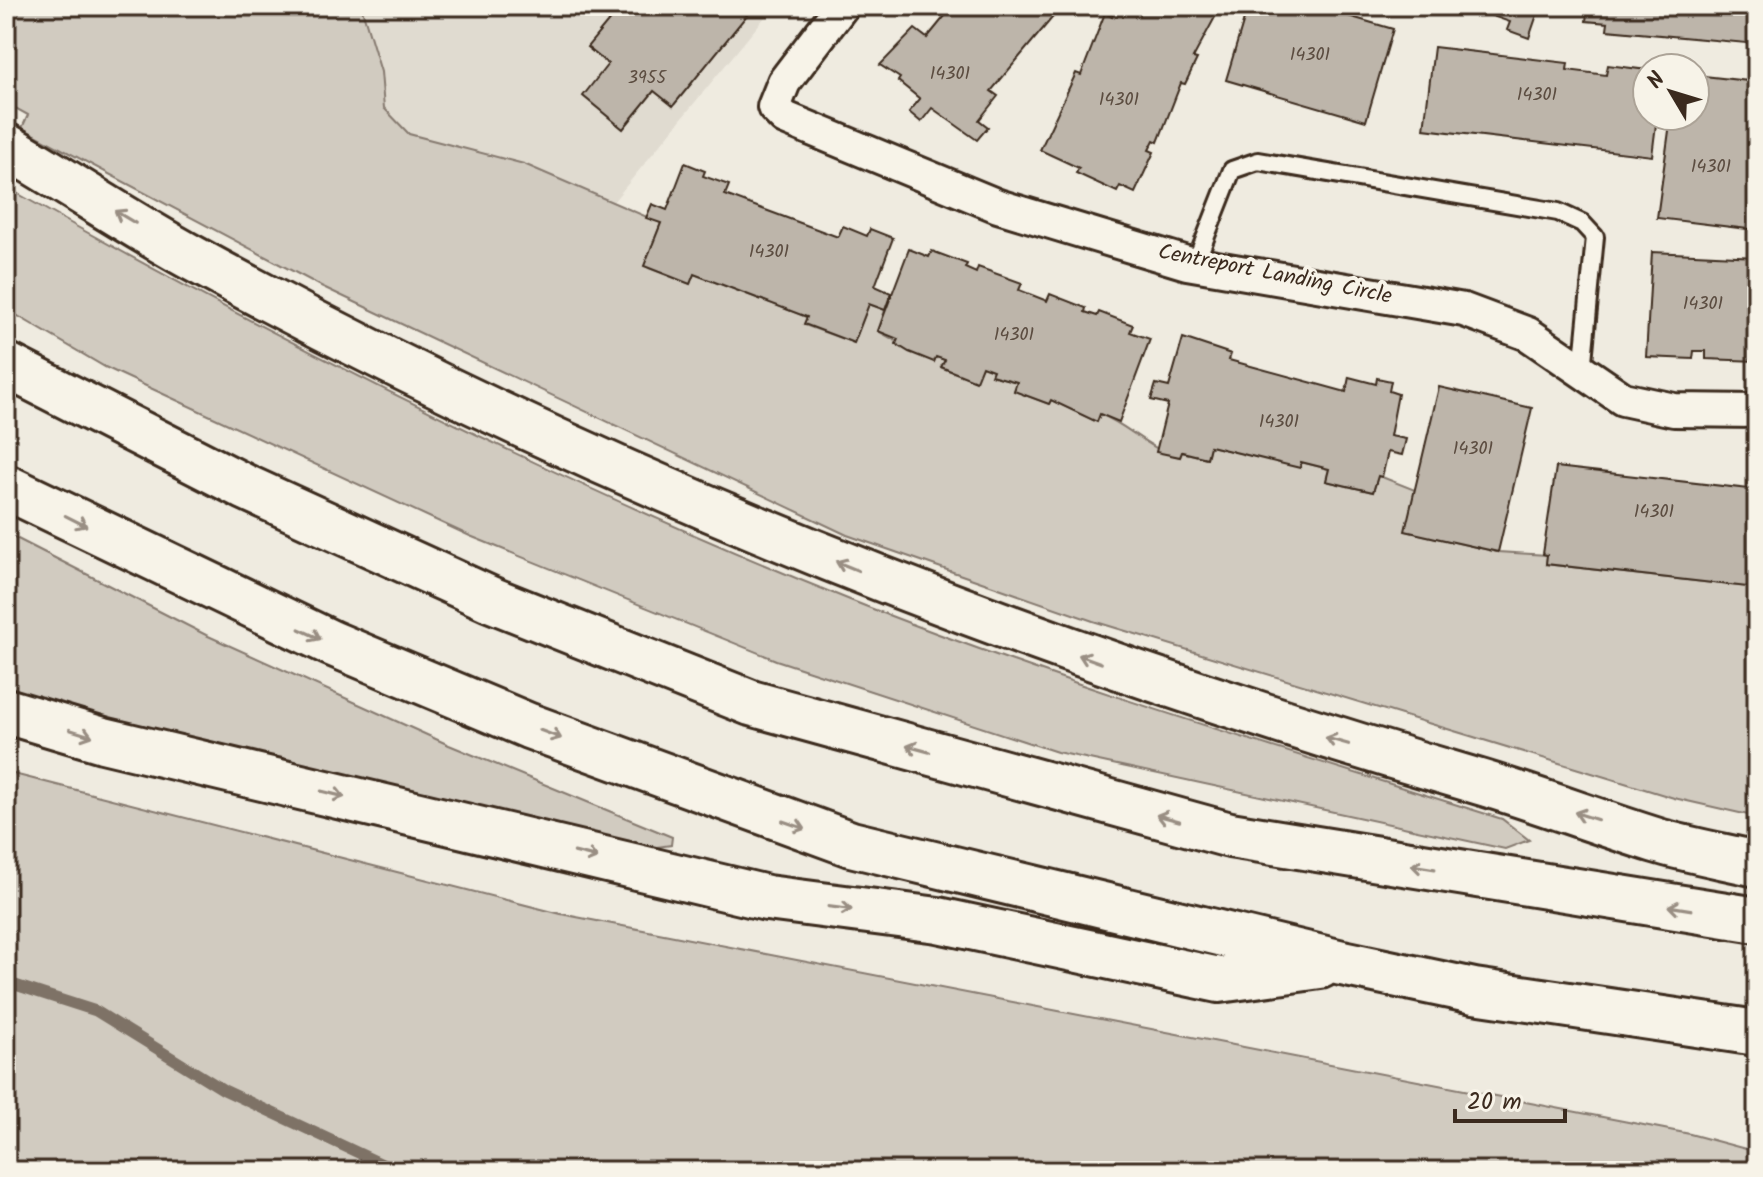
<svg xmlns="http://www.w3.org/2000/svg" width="1763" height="1177" font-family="Kalam,sans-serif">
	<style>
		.built { fill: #e0dbd0 }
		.green { fill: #d1cbc0; stroke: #867a6f; stroke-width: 2 }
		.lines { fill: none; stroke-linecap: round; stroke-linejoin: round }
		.stream { stroke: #7e7266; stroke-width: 11 }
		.building { fill: #bdb5aa; stroke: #3b2a1e; stroke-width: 2 }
		.lane-casing { stroke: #3b2a1e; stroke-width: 22 }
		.street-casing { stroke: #3b2a1e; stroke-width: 38 }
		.highway-casing { stroke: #3b2a1e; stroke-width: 50 }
		.lane { stroke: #f7f3e8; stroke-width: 16 }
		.street { stroke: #f7f3e8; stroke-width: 32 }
		.highway { stroke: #f7f3e8; stroke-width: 44 }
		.oneway { stroke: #998e83 }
		.labels { text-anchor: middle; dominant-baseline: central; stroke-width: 8; stroke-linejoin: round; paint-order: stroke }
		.number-label { font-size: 18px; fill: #5c4d41 }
		.street-label { font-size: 22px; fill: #3b2a1e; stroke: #f7f3e8 }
	</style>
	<rect width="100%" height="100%" fill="#efebe0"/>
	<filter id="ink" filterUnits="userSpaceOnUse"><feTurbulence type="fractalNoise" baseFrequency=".0125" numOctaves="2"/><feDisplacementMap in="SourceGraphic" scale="16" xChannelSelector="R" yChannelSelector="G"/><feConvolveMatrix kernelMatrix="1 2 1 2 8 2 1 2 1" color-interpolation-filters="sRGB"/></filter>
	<g filter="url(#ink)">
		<path class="built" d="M 310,6 L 774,6 L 558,269 L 400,215 Z"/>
		<g class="green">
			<path d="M 6,6 L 361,6 L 381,72 L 384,108 L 409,134 L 524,164 L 661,223 L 645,265 L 649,268 L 690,284 L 694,274 L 807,317 L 805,325 L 854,343 L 869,304 L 885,310 L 878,331 L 934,362 L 936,357 L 945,360 L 942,368 L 975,380 L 982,366 L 993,370 L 992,375 L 1017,382 L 1014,391 L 1049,404 L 1051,400 L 1097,422 L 1100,414 C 1131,427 1147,449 1180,457 L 1182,452 L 1207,458 L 1210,446 L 1300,467 L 1301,462 L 1329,469 L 1326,481 L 1373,492 L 1378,476 L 1382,477 L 1415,490 L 1406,531 L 1498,552 L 1547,555 L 1546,564 L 1756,588 L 1757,817 L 1674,798 L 1093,621 L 847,535 L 321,286 L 22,128 L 28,115 L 6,103 Z"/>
			<path d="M 6,187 C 276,340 562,485 850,600 C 1063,685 1284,750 1502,819 L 1529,840 L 1505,849 L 1057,752 L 776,660 L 470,536 L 105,367 L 6,309 Z"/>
			<path d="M 6,533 L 206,635 L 449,745 L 672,837 L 671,845 L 650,848 L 6,701 Z"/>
			<path d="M 6,772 L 561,914 L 1690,1134 L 1757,1152 L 1757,1171 L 6,1171 Z"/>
		</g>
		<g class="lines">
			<path class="stream" d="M 6,982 L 96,1011 L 224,1090 L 397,1171"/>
		</g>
		<g class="building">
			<path d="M 621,6 L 748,6 L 752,9 L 673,106 L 654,91 L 623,129 L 583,96 L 608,64 L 587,47 Z"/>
			<path d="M 953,6 L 1062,6 L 991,91 L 998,96 L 979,120 L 988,127 L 977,140 L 932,108 L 921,122 L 909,112 L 920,99 L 898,81 L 900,78 L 880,65 L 915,29 L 927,38 Z"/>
			<path d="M 1116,6 L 1221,6 L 1193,58 L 1197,59 L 1185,84 L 1181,83 L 1158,142 L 1154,140 L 1149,150 L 1154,152 L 1135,193 L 1120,186 L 1117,192 L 1076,173 L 1079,168 L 1040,150 L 1076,73 L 1081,75 L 1105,13 L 1112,17 Z"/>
			<path d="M 1248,6 L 1314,6 L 1393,29 L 1366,121 L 1226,80 Z"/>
			<path d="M 1484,6 L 1540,6 L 1529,38 L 1507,30 L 1510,22 L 1481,12 Z"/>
			<path d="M 1588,6 L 1757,6 L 1757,44 L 1607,30 L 1608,23 L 1586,21 Z"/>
			<path d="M 1434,47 L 1568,63 L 1567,70 L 1606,75 L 1608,65 L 1647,70 L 1647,116 L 1657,116 L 1652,156 L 1424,129 Z"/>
			<path d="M 1695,75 L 1757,82 L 1756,230 L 1657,218 L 1671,116 L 1695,116 Z"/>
			<path d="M 685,163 L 705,171 L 703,176 L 729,185 L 725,195 L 838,237 L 843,226 L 867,236 L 870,229 L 893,238 L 875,286 L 891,293 L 885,310 L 869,304 L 854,343 L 804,324 L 807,317 L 694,274 L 690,284 L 644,266 L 661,223 L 646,218 L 652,204 L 667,210 Z"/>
			<path d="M 909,249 L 929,257 L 932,251 L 967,264 L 965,268 L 976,273 L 978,267 L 1022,283 L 1019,290 L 1047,301 L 1050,294 L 1086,308 L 1085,312 L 1097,316 L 1099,312 L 1133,325 L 1130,332 L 1150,339 L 1119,422 L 1100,414 L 1097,422 L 1051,400 L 1049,404 L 1014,391 L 1017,382 L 991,375 L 993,370 L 982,366 L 976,381 L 941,367 L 945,360 L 936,357 L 934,362 L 909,352 L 896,344 L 898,339 L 878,331 Z"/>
			<path d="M 1652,252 L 1757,257 L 1757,361 L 1706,359 L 1706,351 L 1694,351 L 1693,359 L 1646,357 Z"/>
			<path d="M 1183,338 L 1231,354 L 1229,360 L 1346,392 L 1349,377 L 1376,384 L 1377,378 L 1391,381 L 1389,391 L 1398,394 L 1390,436 L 1406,439 L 1402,455 L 1388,452 L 1382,477 L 1378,476 L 1373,492 L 1326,481 L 1329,469 L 1301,462 L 1300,468 L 1210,446 L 1207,458 L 1182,452 L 1180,457 L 1156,452 L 1168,404 L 1151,400 L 1156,384 L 1169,387 Z"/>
			<path d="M 1439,387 L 1532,408 L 1498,552 L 1405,531 Z"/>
			<path d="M 1556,467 L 1757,490 L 1756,588 L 1546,564 L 1547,555 L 1543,554 Z"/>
		</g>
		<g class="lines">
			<defs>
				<path id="lane" d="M 1195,264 L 1232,170 L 1258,161 L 1558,212 L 1582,223 L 1595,237 L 1582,371"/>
				<path id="street" d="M 842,6 L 784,82 L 774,107 L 785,118 L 998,206 L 1187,263 L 1464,310 L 1528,334 L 1623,399 L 1674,410 L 1757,411"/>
				<g id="highway">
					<path d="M 6,146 C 69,183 130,224 194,259 C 600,481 1030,651 1473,780 C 1535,798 1594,821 1655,840 C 1688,850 1723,856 1757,864"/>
					<path d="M 6,365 L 245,487 L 490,599 L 751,703 L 1230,835 L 1757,920"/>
					<path d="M 6,487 L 331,643 L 529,726 L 851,844 L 1342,963 L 1474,991 L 1757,1033"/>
					<path d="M 6,711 L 103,740 L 767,898 L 938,920 L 1219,980 L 1320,966"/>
				</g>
			</defs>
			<use href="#lane" class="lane-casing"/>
			<use href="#street" class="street-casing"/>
			<use href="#highway" class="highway-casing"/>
			<use href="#lane" class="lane"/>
			<use href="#street" class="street"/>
			<use href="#highway" class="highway"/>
		</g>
		<defs><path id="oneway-shaft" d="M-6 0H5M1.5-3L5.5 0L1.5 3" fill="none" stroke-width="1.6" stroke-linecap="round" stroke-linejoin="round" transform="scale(2)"/></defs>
		<g class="oneway">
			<use href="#oneway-shaft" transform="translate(125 217) rotate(-149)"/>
			<use href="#oneway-shaft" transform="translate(76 521) rotate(27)"/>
			<use href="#oneway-shaft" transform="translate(847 566) rotate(-158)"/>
			<use href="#oneway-shaft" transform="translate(310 634) rotate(25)"/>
			<use href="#oneway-shaft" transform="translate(1090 659) rotate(-160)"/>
			<use href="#oneway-shaft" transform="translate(81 733) rotate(17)"/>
			<use href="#oneway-shaft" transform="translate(550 734) rotate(21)"/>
			<use href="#oneway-shaft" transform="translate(1337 741) rotate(-164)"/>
			<use href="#oneway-shaft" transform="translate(918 749) rotate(-165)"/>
			<use href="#oneway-shaft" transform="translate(333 794) rotate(14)"/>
			<use href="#oneway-shaft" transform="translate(1586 816) rotate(-162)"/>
			<use href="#oneway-shaft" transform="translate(1168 818) rotate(-165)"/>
			<use href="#oneway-shaft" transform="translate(794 825) rotate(19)"/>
			<use href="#oneway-shaft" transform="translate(586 855) rotate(14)"/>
			<use href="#oneway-shaft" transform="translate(1423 867) rotate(-171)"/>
			<use href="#oneway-shaft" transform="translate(840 908) rotate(7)"/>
			<use href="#oneway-shaft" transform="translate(1680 908) rotate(-171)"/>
		</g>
	</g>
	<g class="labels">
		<g class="number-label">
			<text x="1310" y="55">14301</text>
			<text x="950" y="74">14301</text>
			<text x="647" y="78">3955</text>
			<text x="1537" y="95">14301</text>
			<text x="1119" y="100">14301</text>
			<text x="1711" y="167">14301</text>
			<text x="769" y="252">14301</text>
			<text x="1703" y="304">14301</text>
			<text x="1014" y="335">14301</text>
			<text x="1279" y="422">14301</text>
			<text x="1473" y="449">14301</text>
			<text x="1654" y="512">14301</text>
		</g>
		<g class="street-label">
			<text transform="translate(1275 275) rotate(11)">Centreport Landing Circle</text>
		</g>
	</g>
	<rect width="1763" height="1177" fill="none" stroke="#f7f3e8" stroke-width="32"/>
	<rect x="16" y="16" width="1731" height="1145" fill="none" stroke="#3b2a1e" stroke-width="3" filter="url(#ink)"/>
	<g transform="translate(1671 92) rotate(308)"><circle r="38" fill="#f7f3e8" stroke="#aca397" stroke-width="2"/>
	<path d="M0-6L14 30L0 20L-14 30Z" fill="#3b2a1e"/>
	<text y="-12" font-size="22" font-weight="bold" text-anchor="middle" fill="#3b2a1e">N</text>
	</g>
	<path d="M1455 1109v12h110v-12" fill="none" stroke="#3b2a1e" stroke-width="4"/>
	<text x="1467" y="1109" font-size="24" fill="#3b2a1e" stroke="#f7f3e8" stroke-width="6" paint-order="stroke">20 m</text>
</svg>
